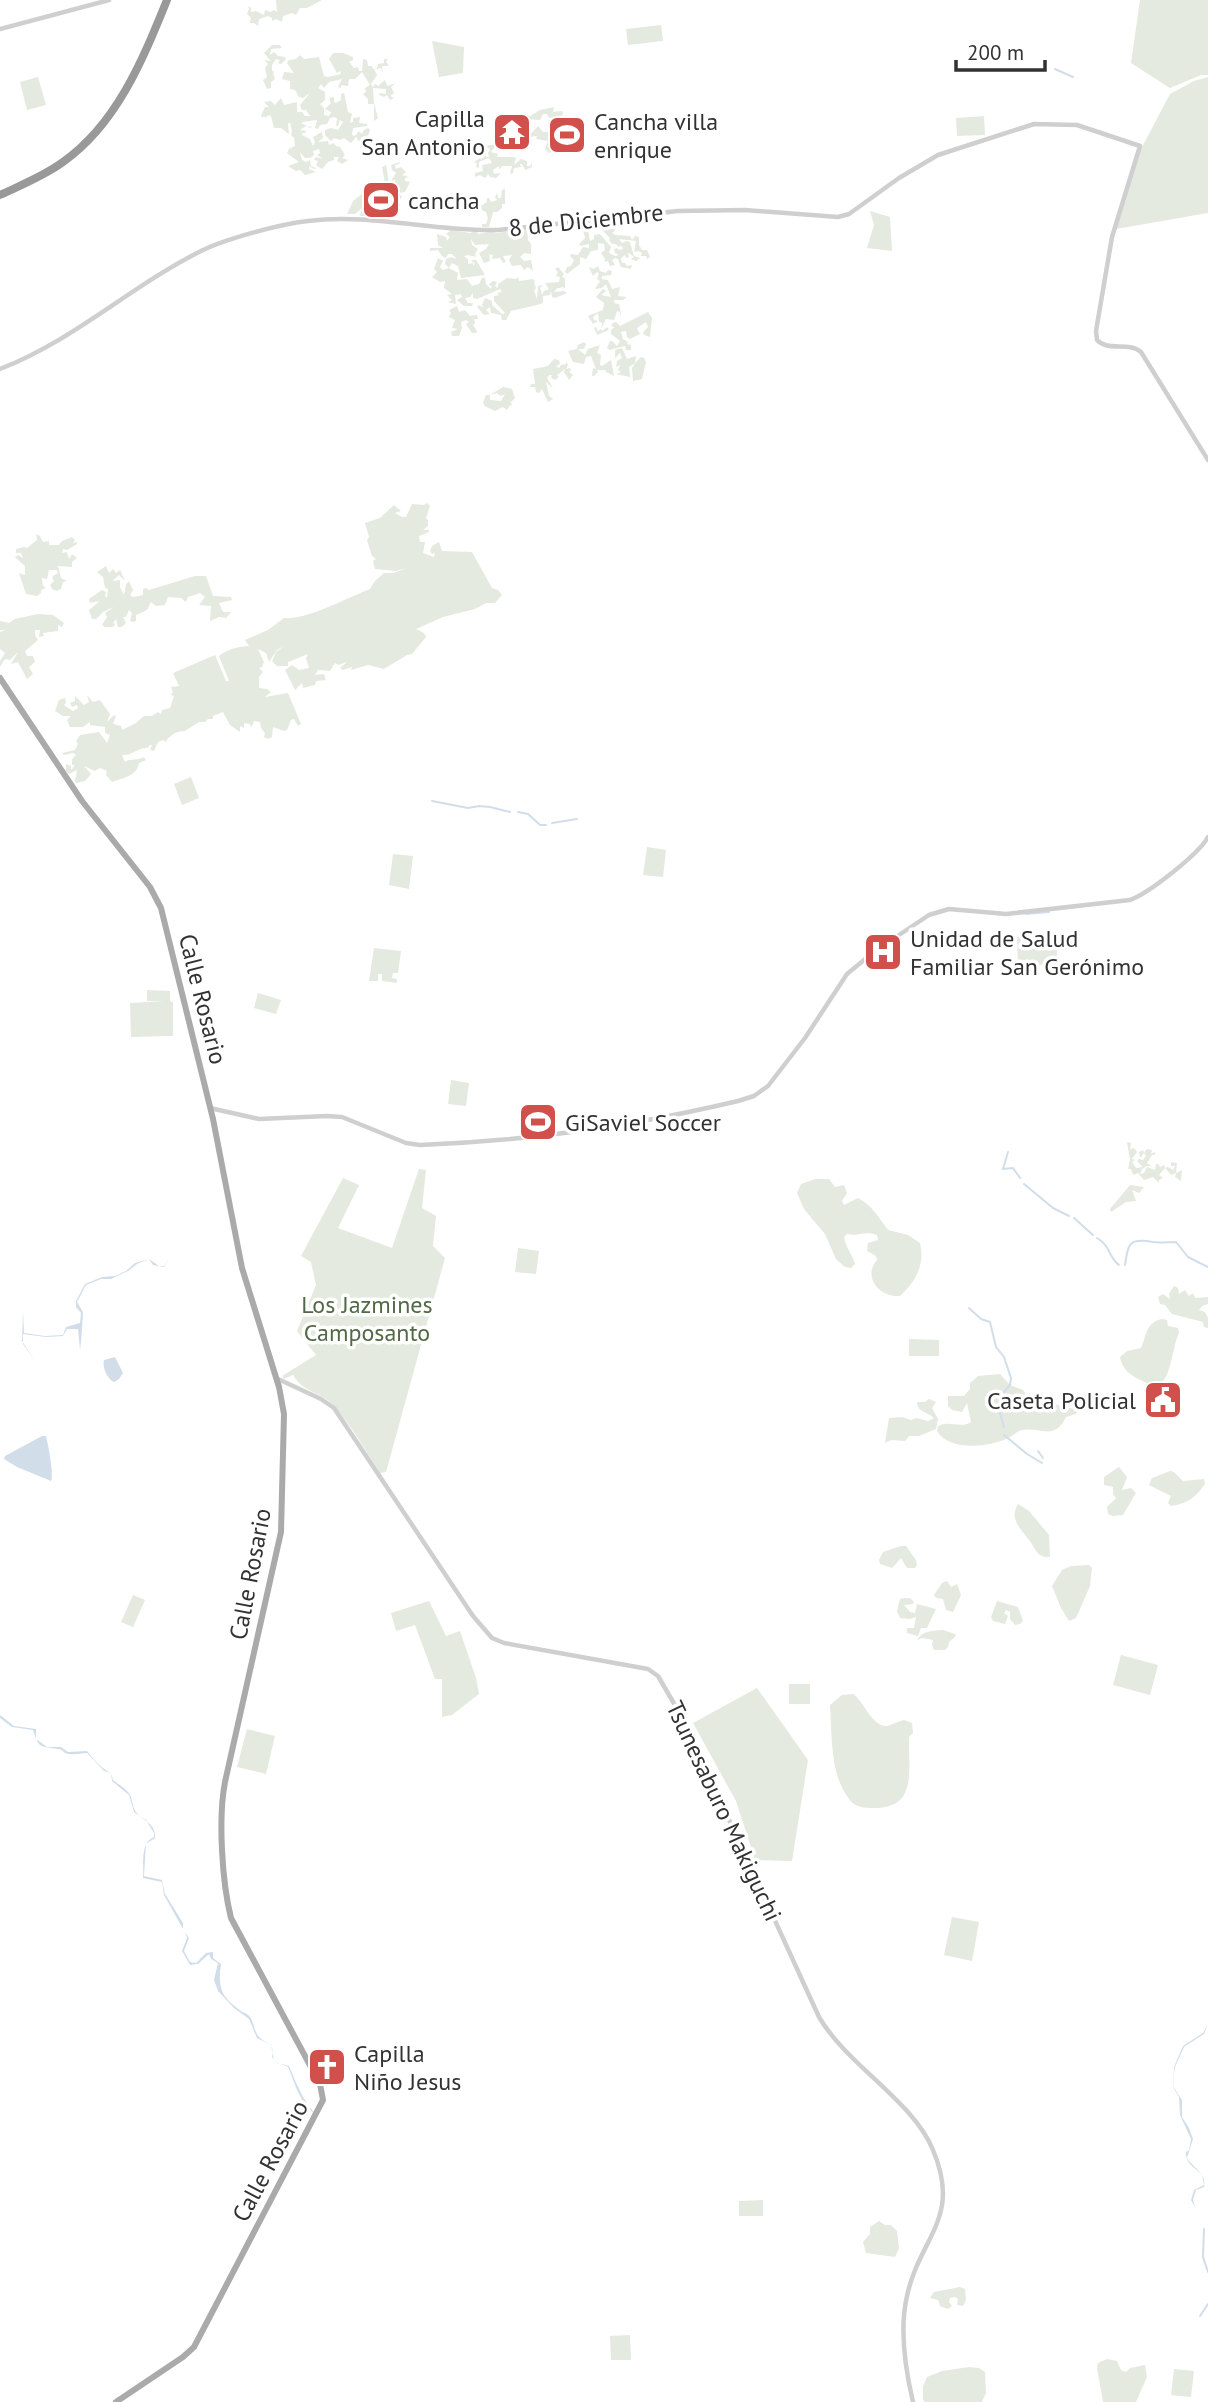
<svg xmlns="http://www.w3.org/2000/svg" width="1208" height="2402" font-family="'PT Sans',sans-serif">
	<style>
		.green { fill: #e4eadf }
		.water { fill: #d1deea }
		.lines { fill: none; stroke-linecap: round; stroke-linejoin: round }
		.stream { stroke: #d1deea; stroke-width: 2 }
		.minor { stroke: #cfcfcf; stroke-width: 4.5 }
		.major { stroke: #aaa; stroke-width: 6 }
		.highway { stroke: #999; stroke-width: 8 }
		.labels { text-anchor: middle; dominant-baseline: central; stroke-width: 7; stroke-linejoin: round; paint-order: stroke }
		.poi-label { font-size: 24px; fill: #323232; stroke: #fff; text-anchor: start }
		.street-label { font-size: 24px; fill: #323232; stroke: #fff }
		.park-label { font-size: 24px; fill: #516944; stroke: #fff }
	</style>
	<rect width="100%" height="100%" fill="#fff"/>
	<g class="green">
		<path d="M 276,0 L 322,0 L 307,8 L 300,8 L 296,15 L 292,13 L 283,16 L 282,22 L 276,19 L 272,21 L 272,18 L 268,16 L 259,19 L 258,26 L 254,23 L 250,23 L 251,18 L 247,14 L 249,9 L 248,6 L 251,8 L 251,12 L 256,11 L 264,15 L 265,10 L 270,12 L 274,10 L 277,12 Z"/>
		<path d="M 1140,0 L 1208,0 L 1208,75 L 1201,75 L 1170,88 L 1131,63 Z"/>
		<path d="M 661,25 L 663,41 L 628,45 L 626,29 Z"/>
		<path d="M 432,41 L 464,47 L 463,73 L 439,77 Z"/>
		<path d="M 272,45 L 280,45 L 282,48 L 271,49 L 270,55 L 274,52 L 278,56 L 285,57 L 286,59 L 281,64 L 278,63 L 280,60 L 276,59 L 272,65 L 272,71 L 275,72 L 273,73 L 275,79 L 271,82 L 271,88 L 267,89 L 263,80 L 267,77 L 265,68 L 268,64 L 264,60 L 271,61 L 264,53 Z"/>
		<path d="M 333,53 L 343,53 L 353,57 L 353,60 L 349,62 L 354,68 L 358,67 L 359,71 L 362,71 L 363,59 L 367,60 L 368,66 L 372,66 L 373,69 L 377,68 L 378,64 L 384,63 L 384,59 L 388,59 L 386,62 L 389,66 L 382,66 L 383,74 L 381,68 L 374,69 L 377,75 L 371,84 L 373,87 L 375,84 L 378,86 L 385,80 L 387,86 L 396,83 L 391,87 L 394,93 L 390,96 L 394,98 L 390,100 L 387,95 L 384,97 L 379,95 L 380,93 L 386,94 L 386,89 L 373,88 L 374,103 L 378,118 L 374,121 L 374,104 L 368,104 L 368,99 L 363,94 L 366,92 L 365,88 L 370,85 L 362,72 L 355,79 L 349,79 L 348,86 L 341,85 L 341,88 L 338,87 L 342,79 L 329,82 L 324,88 L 321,84 L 318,88 L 325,92 L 325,100 L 320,104 L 324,108 L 324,115 L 329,116 L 331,112 L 325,109 L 331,103 L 329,98 L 334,97 L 334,102 L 336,103 L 341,100 L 341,94 L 344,93 L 348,112 L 352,114 L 350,123 L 353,122 L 353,118 L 360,117 L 359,123 L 367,124 L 367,126 L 353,128 L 352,135 L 355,136 L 359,131 L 362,134 L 364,130 L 368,128 L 370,130 L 368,136 L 378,140 L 372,141 L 367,138 L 360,143 L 356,137 L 351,143 L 344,138 L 340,140 L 334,138 L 331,141 L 325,135 L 325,130 L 331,128 L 338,130 L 343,122 L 340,120 L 338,126 L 336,126 L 337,119 L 335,117 L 330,118 L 327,124 L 320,125 L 318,129 L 315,128 L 317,120 L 302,122 L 302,124 L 312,127 L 310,128 L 307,125 L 300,130 L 306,131 L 305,133 L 302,133 L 302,135 L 310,139 L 313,146 L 315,142 L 313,137 L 322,132 L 323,138 L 318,142 L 328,141 L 329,145 L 334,143 L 336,146 L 340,147 L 345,155 L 342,158 L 348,160 L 342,164 L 337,161 L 339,157 L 334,157 L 334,160 L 328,162 L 322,169 L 316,165 L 318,161 L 314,160 L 316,157 L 323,159 L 317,155 L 320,153 L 319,149 L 313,151 L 314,155 L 310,158 L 305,158 L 300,152 L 302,160 L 306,162 L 310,160 L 311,166 L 316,168 L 314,169 L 309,166 L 309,169 L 316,172 L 305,175 L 300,170 L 296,171 L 288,166 L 299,162 L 287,153 L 289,149 L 295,146 L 294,138 L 291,135 L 292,131 L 290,122 L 288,124 L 289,134 L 281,128 L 274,128 L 271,116 L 268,115 L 266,118 L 264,116 L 263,118 L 261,116 L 265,107 L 269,107 L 264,102 L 271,101 L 275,105 L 281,98 L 284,105 L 297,102 L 297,112 L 302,112 L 305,116 L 310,116 L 306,110 L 302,110 L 300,105 L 310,93 L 303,98 L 299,97 L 295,90 L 290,89 L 290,81 L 282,79 L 284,72 L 294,73 L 287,63 L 289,60 L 296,59 L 300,55 L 304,59 L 319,57 L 324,76 L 328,77 L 341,74 L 340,71 L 337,73 L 329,59 Z"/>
		<path d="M 38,77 L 46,105 L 27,110 L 20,82 Z"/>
		<path d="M 1208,77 L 1208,213 L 1116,229 L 1141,149 L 1170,94 L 1194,81 Z"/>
		<path d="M 554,107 L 553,112 L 562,111 L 563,114 L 559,119 L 555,120 L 554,117 L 549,118 L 547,114 L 543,114 L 540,120 L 525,119 L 531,125 L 523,129 L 521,136 L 514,138 L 517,141 L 516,145 L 507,142 L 516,129 L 522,127 L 523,122 L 516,121 L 519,113 L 530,116 L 540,110 Z"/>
		<path d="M 566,115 L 584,126 L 568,154 L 556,147 L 554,151 L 549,153 L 545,149 L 548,141 L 536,139 L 537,136 L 528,137 L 538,126 L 543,132 L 547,132 L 554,124 L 550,136 L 547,138 L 552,140 Z"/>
		<path d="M 984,116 L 985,135 L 957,136 L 956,118 Z"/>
		<path d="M 490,145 L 496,145 L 491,152 L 498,154 L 497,157 L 514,157 L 516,158 L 514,165 L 521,159 L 527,161 L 527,166 L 530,166 L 532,163 L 532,167 L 525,170 L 522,164 L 520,164 L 521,167 L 514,168 L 513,173 L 510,174 L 512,166 L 502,166 L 499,170 L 499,166 L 493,170 L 494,174 L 501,173 L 496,178 L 490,177 L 488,174 L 485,178 L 480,175 L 475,177 L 475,173 L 483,171 L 482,165 L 492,163 L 489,158 L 479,162 L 479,168 L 476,167 L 477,163 L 474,163 L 479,158 L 479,150 L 481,151 L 481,160 L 484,156 L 483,153 L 486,154 L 486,157 L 489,157 L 488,153 L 490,149 L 486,147 L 486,152 L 484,151 L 486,146 Z"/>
		<path d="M 400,162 L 399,164 L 395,165 L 396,169 L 401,167 L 406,172 L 402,175 L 409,177 L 405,178 L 405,181 L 410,182 L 405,192 L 398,193 L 402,197 L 397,203 L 392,189 L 395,187 L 395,180 L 391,181 L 396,173 L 392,170 L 391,165 Z"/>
		<path d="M 386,165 C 389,181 390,196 393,214 L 375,217 L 372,204 L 365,216 L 360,216 L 362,208 L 355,214 L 347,214 L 353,201 L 362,194 L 371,198 L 369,186 L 385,183 L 382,167 Z"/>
		<path d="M 505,189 L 505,204 L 502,204 L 502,208 L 497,212 L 493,212 L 489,227 L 482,227 L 482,224 L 486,224 L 488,218 L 486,212 L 478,208 L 487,202 L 487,198 L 489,198 L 491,202 L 497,200 L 495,197 L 497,193 L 498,198 L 501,198 L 502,190 Z"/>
		<path d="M 870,211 L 890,217 L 892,251 L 867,248 L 874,225 Z"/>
		<path d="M 603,219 L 604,221 L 617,219 L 609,222 L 609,224 L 615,228 L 614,232 L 612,232 L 615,235 L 630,236 L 632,240 L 635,236 L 639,237 L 639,245 L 642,250 L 647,250 L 650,257 L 647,259 L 646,256 L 641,256 L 642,253 L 639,251 L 634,252 L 636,241 L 619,239 L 622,243 L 626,241 L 630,242 L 634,256 L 640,258 L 636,261 L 631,259 L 634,257 L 629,253 L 628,254 L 629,257 L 626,258 L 625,255 L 621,258 L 622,263 L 625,263 L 627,266 L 632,265 L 631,269 L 621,267 L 618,259 L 615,258 L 612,260 L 615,265 L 610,266 L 608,261 L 604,262 L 605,259 L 601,253 L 605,250 L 604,244 L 598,243 L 598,250 L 591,251 L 586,259 L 580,257 L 580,264 L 567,274 L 565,272 L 567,267 L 571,266 L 574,260 L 570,256 L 571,254 L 578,255 L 583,247 L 589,248 L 589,244 L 581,246 L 579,244 L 585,238 L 582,225 L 587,225 L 590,241 L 594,239 L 594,235 L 600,234 L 611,247 L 609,253 L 615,256 L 619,255 L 615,253 L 614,249 L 617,248 L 619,250 L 623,249 L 621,245 L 619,247 L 616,244 L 612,244 L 609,240 L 610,238 L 603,231 L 604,227 L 601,226 L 599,221 Z"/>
		<path d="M 527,229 L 528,240 L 531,244 L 531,254 L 524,253 L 520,257 L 524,261 L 531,260 L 533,271 L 528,267 L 524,270 L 521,265 L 512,266 L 509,260 L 512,255 L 503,256 L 506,262 L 503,263 L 500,258 L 492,259 L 493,255 L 489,254 L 490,261 L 484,263 L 479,253 L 486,249 L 489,244 L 475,245 L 471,239 L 472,245 L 478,249 L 475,254 L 476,257 L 468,255 L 464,256 L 468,259 L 468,264 L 473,263 L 473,266 L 475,264 L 471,260 L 476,260 L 485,275 L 461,278 L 458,266 L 452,263 L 449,268 L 458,273 L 457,280 L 467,279 L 472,286 L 479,284 L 482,278 L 485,278 L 486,284 L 491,289 L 492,287 L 489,284 L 493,281 L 497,282 L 495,286 L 498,288 L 498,284 L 507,278 L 516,279 L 518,277 L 519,281 L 533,279 L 535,281 L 534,283 L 536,288 L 534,291 L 537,299 L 538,286 L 543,285 L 540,288 L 542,295 L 544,291 L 549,289 L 545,283 L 559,282 L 560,277 L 556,276 L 558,272 L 555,269 L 558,267 L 564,274 L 562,277 L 565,278 L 565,288 L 561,287 L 561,284 L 561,288 L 557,288 L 554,292 L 564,291 L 567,293 L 555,298 L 552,297 L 551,291 L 550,295 L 543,296 L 543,302 L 541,304 L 511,311 L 506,320 L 502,320 L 501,315 L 491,313 L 490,307 L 486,310 L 490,314 L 484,315 L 477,307 L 479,305 L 484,308 L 482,305 L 485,298 L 492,301 L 492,305 L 502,314 L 505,313 L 494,301 L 494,296 L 499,295 L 497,293 L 502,292 L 500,289 L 477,299 L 473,298 L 473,293 L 470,297 L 465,298 L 468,303 L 473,303 L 472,306 L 464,306 L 457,300 L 462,297 L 461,294 L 455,295 L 456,304 L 448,302 L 452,300 L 447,295 L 452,294 L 444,288 L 445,281 L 440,282 L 432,277 L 437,272 L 434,269 L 438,258 L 443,261 L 440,267 L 443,270 L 449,268 L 445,264 L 446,259 L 451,257 L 457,259 L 452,254 L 448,254 L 446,258 L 443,257 L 438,250 L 430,251 L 430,248 L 443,248 L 438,245 L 437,234 L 446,237 L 447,241 L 450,237 L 446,234 L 451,230 L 470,233 L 475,231 L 479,234 L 493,231 L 496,233 Z"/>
		<path d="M 598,266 L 600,271 L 606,273 L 608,270 L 612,271 L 611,275 L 602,276 L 602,279 L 608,280 L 612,289 L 620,287 L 618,296 L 627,297 L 623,300 L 614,300 L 614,303 L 619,304 L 621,314 L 620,315 L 620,312 L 617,311 L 614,320 L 606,319 L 601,329 L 602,331 L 607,327 L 609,330 L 597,335 L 594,328 L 596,327 L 598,331 L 601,329 L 602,323 L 599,322 L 598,313 L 593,317 L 594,320 L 598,321 L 593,324 L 588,316 L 603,310 L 604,303 L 596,297 L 603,289 L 606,291 L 601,295 L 611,297 L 606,284 L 602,288 L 595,289 L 600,281 L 597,279 L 599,274 L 597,272 L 593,276 L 589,267 L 594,269 Z"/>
		<path d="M 457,306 L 459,312 L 465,310 L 470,316 L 477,315 L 478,319 L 474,319 L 475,323 L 473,325 L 477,331 L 476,333 L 472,333 L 466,324 L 469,322 L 466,320 L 461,322 L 462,328 L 459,336 L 452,336 L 451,332 L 458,329 L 452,328 L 455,320 L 449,317 L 451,313 L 449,310 Z"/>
		<path d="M 648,312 L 652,318 L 650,337 L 644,335 L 643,332 L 648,327 L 646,322 L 637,328 L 640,334 L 630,339 L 627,337 L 626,331 L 621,332 L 623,339 L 628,342 L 627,344 L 631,345 L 631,350 L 626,350 L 625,346 L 610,350 L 607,348 L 610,341 L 612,341 L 617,346 L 620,341 L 611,334 L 611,330 L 615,327 L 611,326 L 613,323 L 616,322 L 620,326 Z"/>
		<path d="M 584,342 L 586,344 L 584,349 L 578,349 L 585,355 L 588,349 L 600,345 L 597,353 L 601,355 L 600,365 L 602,366 L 611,360 L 614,376 L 606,372 L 605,370 L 597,370 L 598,372 L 594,376 L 592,376 L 593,368 L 596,369 L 591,356 L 586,357 L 584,364 L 573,362 L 568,351 L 577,349 L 578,345 Z"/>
		<path d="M 622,348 L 627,359 L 636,356 L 635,363 L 641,357 L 644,358 L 646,362 L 642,379 L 633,381 L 632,368 L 635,363 L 629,367 L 630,377 L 616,374 L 621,372 L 618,370 L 620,365 L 616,367 L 617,361 L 622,358 L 620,353 L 615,358 L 615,350 Z"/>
		<path d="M 554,359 L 559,360 L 560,364 L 556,366 L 559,368 L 561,365 L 566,364 L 566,361 L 568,365 L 566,369 L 570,368 L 571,370 L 569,372 L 573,375 L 569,380 L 564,372 L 565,369 L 557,375 L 559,377 L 555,380 L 551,378 L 552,375 L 549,375 L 547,378 L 553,388 L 546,382 L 549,396 L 553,399 L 548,402 L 542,389 L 539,393 L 536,392 L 535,387 L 530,387 L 531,384 L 535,384 L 533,369 L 548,366 Z"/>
		<path d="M 503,387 L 512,389 L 515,398 L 511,402 L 512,406 L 510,405 L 507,410 L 503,407 L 495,411 L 485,406 L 483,403 L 486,395 L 490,395 L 490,400 L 501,401 L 505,394 L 501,396 L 497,393 L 490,395 Z"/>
		<path d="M 427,503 L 430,506 L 426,518 L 428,520 L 428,526 L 423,530 L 429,530 L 429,532 L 419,536 L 420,542 L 425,542 L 423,553 L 434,557 L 435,553 L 432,554 L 430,551 L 432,546 L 439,542 L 442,551 L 472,552 L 492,588 L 498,590 L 502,595 L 495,603 L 486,603 L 475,609 L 443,617 L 416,629 L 424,633 L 426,637 L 412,654 L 407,655 L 384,669 L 368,665 L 351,670 L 352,667 L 343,670 L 340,668 L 347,662 L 338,665 L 335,663 L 330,671 L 318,670 L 315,675 L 324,674 L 326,680 L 316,681 L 315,685 L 303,688 L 302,683 L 295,690 L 285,670 L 292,665 L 299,670 L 309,668 L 306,658 L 308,654 L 288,662 L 288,666 L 277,666 L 272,661 L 276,652 L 284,646 L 277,650 L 269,662 L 266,653 L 258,649 L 264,662 L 262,667 L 259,668 L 263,672 L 259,677 L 259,688 L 267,689 L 271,692 L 265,697 L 288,693 L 301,724 L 298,726 L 294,719 L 291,720 L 287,730 L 284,731 L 273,727 L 272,737 L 268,739 L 264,737 L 265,733 L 261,728 L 260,722 L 254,721 L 251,728 L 250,724 L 244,723 L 244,728 L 240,726 L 240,732 L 230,725 L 223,712 L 213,716 L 213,719 L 208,719 L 205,722 L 199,722 L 185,731 C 178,730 168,736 166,742 L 163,740 L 158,742 L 154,751 L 150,750 L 152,745 L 150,745 L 147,748 C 137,748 132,756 122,755 L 125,762 C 131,758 137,761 144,757 L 146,760 L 139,763 C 137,776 123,778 112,782 L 106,775 L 107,771 L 100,768 L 95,771 L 84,766 L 91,774 L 85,781 L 76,783 L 75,781 L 77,770 L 69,774 L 66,771 L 66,764 L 71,766 L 71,770 L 75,765 L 72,765 L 72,759 L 76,755 L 73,753 L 64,755 L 62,753 L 75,750 L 78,744 L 76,741 L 80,735 L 99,732 L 107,743 L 110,735 L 105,733 L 105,727 L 90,725 L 90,722 L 83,727 L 70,727 L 67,720 L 71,716 L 63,716 L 55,711 L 59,700 L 65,698 L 66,703 L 64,705 L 73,711 L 78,708 L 77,705 L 72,707 L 70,703 L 75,701 L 75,696 L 84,705 L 89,702 L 87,695 L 93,702 L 100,700 L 110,714 L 107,722 L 114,715 L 116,716 L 113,724 L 121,726 L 122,730 L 136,723 L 144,716 L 152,716 L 158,712 L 161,714 L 162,710 L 170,708 L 174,696 L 171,695 L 173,692 L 171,687 L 179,686 L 173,673 L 215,655 L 226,681 L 229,681 L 219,656 C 226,650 239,646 249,646 L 245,640 L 268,630 L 284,618 C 308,620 346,598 370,589 L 374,582 L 384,573 L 394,573 L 406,568 L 396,571 L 375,569 L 373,561 L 376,559 L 372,556 L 367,540 L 369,537 L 365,523 L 380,518 L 394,505 L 401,511 L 395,513 L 402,517 L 406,517 L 412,504 L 424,505 Z"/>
		<path d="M 36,534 L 40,536 L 43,542 L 49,541 L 49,545 L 59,545 L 62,541 L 72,537 L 75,540 L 73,543 L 77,542 L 77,544 L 67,550 L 63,549 L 62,553 L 67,552 L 69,559 L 72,554 L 77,558 L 72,562 L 72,567 L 58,566 L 61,578 L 67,581 L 63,582 L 61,589 L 57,591 L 52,589 L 50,585 L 54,581 L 52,577 L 58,573 L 57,570 L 49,570 L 47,579 L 42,578 L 43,586 L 46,588 L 41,590 L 41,593 L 37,596 L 26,594 L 19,573 L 25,575 L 25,566 L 15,557 L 18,555 L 23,558 L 21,553 L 16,553 L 16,549 L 24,547 L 27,548 L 37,540 Z"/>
		<path d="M 106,566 L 109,573 L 113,569 L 116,573 L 120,570 L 125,581 L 119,575 L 112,581 L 120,580 L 120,587 L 124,595 L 126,584 L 129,581 L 133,590 L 130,595 L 133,597 L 143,595 L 143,589 L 146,588 L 149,590 L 195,576 L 206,576 L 213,596 L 231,597 L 232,600 L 219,603 L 223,612 L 231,612 L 226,618 L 219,617 L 210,621 L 211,606 L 199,605 L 205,597 L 200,593 L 188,597 L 186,602 L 181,598 L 168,597 L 165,605 L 156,606 L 151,602 L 147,610 L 136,615 L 136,621 L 133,622 L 130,621 L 132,613 L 129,610 L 126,617 L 123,617 L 126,623 L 122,627 L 118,627 L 116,619 L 113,623 L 115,624 L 113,627 L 105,627 L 102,625 L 107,617 L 105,613 L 114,607 L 103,612 L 96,619 L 92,619 L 89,610 L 100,601 L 90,603 L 89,599 L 102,590 L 106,592 L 105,596 L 107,598 L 108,589 L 105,588 L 103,577 L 97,572 Z"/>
		<path d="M 38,614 L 53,615 L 64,623 L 62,627 L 58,625 L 58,631 L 43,633 L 44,636 L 39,637 L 40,630 L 35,630 L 35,635 L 38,640 L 25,651 L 27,656 L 33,656 L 35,662 L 29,667 L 33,674 L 27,679 L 18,662 L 11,664 L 18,652 L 10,660 L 5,659 L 0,667 L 0,661 L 5,653 L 0,649 L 0,632 L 6,630 L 0,630 L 0,621 L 9,623 L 15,619 Z"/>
		<path d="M 191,777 L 199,798 L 182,805 L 174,784 Z"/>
		<path d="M 647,847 L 666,850 L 663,877 L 643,875 Z"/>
		<path d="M 393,854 L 413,856 L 409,889 L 389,885 Z"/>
		<path d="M 1057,936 L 1057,964 L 1018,966 L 1017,937 Z"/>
		<path d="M 374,948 L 401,951 L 398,973 L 393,973 L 392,978 L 397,979 L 397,983 L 382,981 L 382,974 L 378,974 L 378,981 L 369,981 Z"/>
		<path d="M 147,990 L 170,991 L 170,1001 L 173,1002 L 173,1036 L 131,1037 L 130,1003 L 165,1001 L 147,1001 Z"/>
		<path d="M 258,993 L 281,1000 L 276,1014 L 254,1008 Z"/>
		<path d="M 451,1080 L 469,1083 L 466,1106 L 448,1104 Z"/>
		<path d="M 1127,1142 L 1131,1143 L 1130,1149 L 1134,1148 L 1137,1152 L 1132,1159 L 1135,1160 L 1132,1162 L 1136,1168 L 1143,1167 L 1137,1161 L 1139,1159 L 1143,1160 L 1146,1156 L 1144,1153 L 1140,1158 L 1139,1152 L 1143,1150 L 1144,1153 L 1147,1149 L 1152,1150 L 1151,1154 L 1155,1152 L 1155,1155 L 1152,1155 L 1147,1163 L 1151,1166 L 1147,1166 L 1142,1169 L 1140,1174 L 1144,1173 L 1147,1167 L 1155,1170 L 1156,1164 L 1158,1164 L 1160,1167 L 1164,1165 L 1165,1168 L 1168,1167 L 1173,1170 L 1175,1166 L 1171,1166 L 1171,1162 L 1177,1163 L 1176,1173 L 1182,1170 L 1181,1181 L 1175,1177 L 1176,1173 L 1171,1175 L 1165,1168 L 1159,1175 L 1163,1178 L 1159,1180 L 1159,1183 L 1153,1177 L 1144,1180 L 1138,1173 L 1133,1175 L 1131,1169 L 1128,1169 L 1130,1160 Z"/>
		<path d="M 419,1169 L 426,1170 L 422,1208 L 436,1216 L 433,1246 L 445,1258 L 386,1472 L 380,1473 C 366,1452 353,1428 336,1408 C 322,1391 304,1394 293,1375 L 284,1379 L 282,1376 L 316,1355 L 297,1331 L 316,1285 L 311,1262 L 301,1256 L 343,1178 L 359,1185 L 338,1228 L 392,1248 Z"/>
		<path d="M 815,1179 L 829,1179 L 835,1187 L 844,1185 L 847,1193 L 842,1201 L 844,1205 L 858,1198 C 872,1205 879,1218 888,1230 L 908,1235 L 920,1243 C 925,1265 916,1281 900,1296 C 880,1298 862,1277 877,1260 L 876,1256 L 867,1251 L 868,1243 L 878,1240 L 877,1235 C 864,1230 858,1237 847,1234 L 844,1237 C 846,1248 852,1254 855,1264 L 851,1268 L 845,1267 L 836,1259 L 825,1234 L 804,1209 L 797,1193 L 801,1184 Z"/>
		<path d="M 1130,1185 L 1144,1187 L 1139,1193 L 1132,1190 L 1136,1201 L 1126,1202 L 1111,1212 L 1110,1209 Z"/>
		<path d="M 518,1248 L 539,1251 L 536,1274 L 515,1272 Z"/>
		<path d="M 1174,1286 L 1178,1288 L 1179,1294 L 1185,1290 L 1189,1296 L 1193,1293 L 1195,1298 L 1208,1297 L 1208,1304 L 1202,1306 L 1199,1310 L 1205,1312 L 1208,1318 L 1208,1328 L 1204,1327 L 1203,1322 L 1172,1314 L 1165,1305 L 1160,1304 L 1158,1297 L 1163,1294 L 1170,1299 L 1169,1294 Z"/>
		<path d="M 1162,1319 L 1167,1320 L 1168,1326 L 1178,1328 L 1179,1333 C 1171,1349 1172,1383 1155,1386 C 1140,1380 1123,1375 1120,1357 L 1127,1351 L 1141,1348 C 1147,1335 1145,1323 1162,1319 Z"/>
		<path d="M 909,1339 L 939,1340 L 939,1356 L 909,1356 Z"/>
		<path d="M 1000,1374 L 1010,1385 L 1023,1390 L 1034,1407 L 1051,1403 L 1078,1410 L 1076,1414 L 1066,1417 C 1054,1441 1043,1427 1023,1430 C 1018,1430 1014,1435 1009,1438 C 989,1447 950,1452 937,1431 L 938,1426 C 949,1420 961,1429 971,1422 L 967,1403 L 962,1412 L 952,1410 L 948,1406 L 948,1396 L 964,1396 L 970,1389 L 970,1383 L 978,1376 Z"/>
		<path d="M 929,1399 L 936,1402 L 932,1408 L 938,1419 L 936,1429 L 919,1436 L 909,1436 L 905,1441 L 891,1440 L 885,1443 L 889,1418 L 902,1417 L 911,1420 L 916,1418 L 928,1421 L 934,1418 C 928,1412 917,1412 917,1402 L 925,1402 Z"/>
		<path d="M 1119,1467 L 1127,1477 L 1122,1490 L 1131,1488 L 1136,1493 L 1123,1515 L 1113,1516 L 1108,1514 L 1107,1507 L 1116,1498 L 1113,1494 L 1113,1487 L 1104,1485 L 1104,1477 Z"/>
		<path d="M 1170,1471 L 1174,1472 L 1183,1481 L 1204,1479 L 1205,1484 C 1196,1497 1187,1504 1171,1506 L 1168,1503 L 1171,1496 L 1149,1485 L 1152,1478 Z"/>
		<path d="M 1018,1504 L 1029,1511 L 1049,1535 L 1050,1557 C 1037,1558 1036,1549 1029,1540 C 1020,1528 1009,1519 1018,1504 Z"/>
		<path d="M 901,1546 L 906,1546 L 916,1560 L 917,1565 L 915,1568 L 907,1568 L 901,1558 L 892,1568 L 880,1564 L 879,1560 L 883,1552 Z"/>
		<path d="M 1071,1566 L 1089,1565 L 1092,1568 L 1090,1586 L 1076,1618 L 1069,1621 L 1061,1608 L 1052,1586 L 1062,1570 Z"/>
		<path d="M 947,1581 L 951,1587 L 957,1584 L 961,1595 L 953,1612 L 946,1610 L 943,1599 L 936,1598 L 934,1595 L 942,1583 Z"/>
		<path d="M 133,1595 L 145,1600 L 133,1627 L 121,1622 Z"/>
		<path d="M 905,1598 L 910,1598 L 914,1602 L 913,1604 L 904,1605 L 910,1612 L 915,1613 L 917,1604 L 936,1609 L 927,1628 L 921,1628 L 918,1636 L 907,1633 L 907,1628 L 914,1628 L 916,1617 L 910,1619 L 900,1618 L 897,1611 L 900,1599 Z"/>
		<path d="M 429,1601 L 446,1636 L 460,1631 L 476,1678 L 479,1694 L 452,1715 L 442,1717 L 442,1679 L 435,1679 L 415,1625 L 396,1631 L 391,1613 Z"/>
		<path d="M 997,1601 L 1018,1607 L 1023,1621 L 1020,1624 L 1015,1625 L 1010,1619 L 1010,1612 L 1006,1610 L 1004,1613 L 1008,1616 L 1005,1624 L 993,1621 L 991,1617 Z"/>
		<path d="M 943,1630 L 955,1634 L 956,1636 L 949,1642 L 948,1647 L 945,1650 L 934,1650 L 932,1645 L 933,1640 L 922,1638 L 917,1640 C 923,1630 933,1631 943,1630 Z"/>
		<path d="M 1121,1655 L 1158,1665 L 1150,1695 L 1113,1685 Z"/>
		<rect x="789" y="1684" width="21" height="20"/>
		<path d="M 757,1688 L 808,1760 L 792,1861 L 755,1860 L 736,1801 L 693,1723 Z"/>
		<path d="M 853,1694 C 864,1701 871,1726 887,1726 C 892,1725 898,1721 904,1720 L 912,1723 L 913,1733 L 909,1737 L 909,1742 C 909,1776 916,1810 870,1808 C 860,1808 852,1805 847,1796 C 830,1772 832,1734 830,1705 L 842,1695 Z"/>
		<path d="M 247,1729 L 275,1736 L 266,1774 L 237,1767 Z"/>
		<path d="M 952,1917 L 979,1922 L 972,1961 L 944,1955 Z"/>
		<path d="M 763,2200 L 763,2216 L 739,2216 L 739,2201 Z"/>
		<path d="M 879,2221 L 885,2225 L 891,2225 L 897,2231 L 899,2248 L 895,2257 L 866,2253 L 863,2242 L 870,2234 L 870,2227 Z"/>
		<path d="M 960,2287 L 965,2289 L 966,2300 L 963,2306 L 957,2305 L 958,2299 L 955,2297 L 950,2298 L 949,2302 L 952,2306 L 948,2309 L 940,2306 L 938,2300 L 930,2298 L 934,2292 Z"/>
		<path d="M 630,2335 L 631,2360 L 611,2360 L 610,2336 Z"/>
		<path d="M 1107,2359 L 1117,2361 L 1121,2370 L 1126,2372 L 1130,2368 L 1145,2365 L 1147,2377 L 1136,2402 L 1103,2402 L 1097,2368 L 1098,2363 Z"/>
		<path d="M 969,2367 L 979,2368 L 985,2372 L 986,2393 L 982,2402 L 925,2402 L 923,2400 L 923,2386 L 927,2377 L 942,2371 Z"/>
		<path d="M 1174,2369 L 1194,2371 L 1191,2397 L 1171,2395 Z"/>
	</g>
	<g class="water">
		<path d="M 170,1257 L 164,1267 L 153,1265 L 149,1259 L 137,1264 L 128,1271 L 111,1279 L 101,1279 L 86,1285 L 77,1302 C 79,1306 82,1309 83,1313 C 83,1316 81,1346 80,1350 L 78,1329 L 67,1329 L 63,1336 L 46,1337 L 23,1334 L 23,1344 L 35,1361 L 22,1341 L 23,1310 L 24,1333 L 45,1336 L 63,1335 L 66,1327 L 80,1323 L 81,1313 L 76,1307 L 76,1301 L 85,1284 L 102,1277 L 115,1276 L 126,1271 L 135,1263 L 149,1259 L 159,1266 L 164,1266 Z"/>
		<path d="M 115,1357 L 123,1373 L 119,1379 L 114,1382 C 107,1379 102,1367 104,1360 Z"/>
		<path d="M 42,1436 L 46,1436 C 48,1444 54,1475 51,1481 L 17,1467 L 4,1459 L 5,1456 Z"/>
		<path d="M 0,1715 L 14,1726 L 36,1729 L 36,1739 L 47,1747 L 61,1747 L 68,1752 L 87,1751 C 93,1759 102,1769 111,1773 L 113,1780 C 119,1785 126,1788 130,1795 C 133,1801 132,1807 136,1812 C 143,1821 156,1823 155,1838 L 146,1844 L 144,1876 L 162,1880 L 165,1894 L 183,1923 L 183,1929 L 164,1895 L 162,1882 L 143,1878 C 144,1864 140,1843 154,1837 L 154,1833 L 146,1820 L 134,1812 L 129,1795 L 112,1781 L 111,1773 L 104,1771 L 87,1753 C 82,1753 75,1755 69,1754 C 60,1752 67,1751 58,1749 C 40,1746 39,1749 33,1730 L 12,1727 L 0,1718 Z"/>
		<path d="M 185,1932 L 189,1938 L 184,1951 L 190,1962 L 196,1963 L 206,1953 L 213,1952 L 213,1958 L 221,1964 C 218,1987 220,1996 241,2011 C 245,2014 246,2012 250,2017 C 254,2022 254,2032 259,2037 C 267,2045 275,2042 272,2057 L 277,2063 L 289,2066 C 296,2083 303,2100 315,2114 C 299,2102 295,2083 288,2067 C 271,2060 275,2063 271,2045 L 257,2038 L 249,2019 L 234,2008 L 218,1991 L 214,1980 L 218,1963 L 211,1959 L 209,1954 L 198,1964 L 190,1965 L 182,1951 L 187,1938 Z"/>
		<path d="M 1208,2024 L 1204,2034 L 1184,2047 L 1175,2067 L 1173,2079 L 1173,2086 L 1182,2100 L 1182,2117 L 1189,2128 L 1193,2139 L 1187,2158 C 1194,2169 1207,2173 1204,2187 L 1196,2190 L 1193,2200 L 1195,2207 L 1191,2200 L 1194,2190 L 1204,2185 L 1202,2175 C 1195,2167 1186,2165 1186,2152 L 1189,2150 L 1191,2139 L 1180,2115 L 1179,2097 L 1173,2087 L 1174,2067 L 1183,2046 L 1203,2033 Z"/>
	</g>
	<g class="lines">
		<g class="stream">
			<path d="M 1055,69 L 1073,77"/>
			<path d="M 432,801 L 468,808 L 479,806 L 490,807 L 510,812"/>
			<path d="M 518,812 L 528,814 L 540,825 L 546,825"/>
			<path d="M 552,823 L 577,819"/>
			<path d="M 1026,914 L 1049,912"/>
			<path d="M 1008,1152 L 1003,1169 L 1013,1168 L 1020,1178"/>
			<path d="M 1024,1184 L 1053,1208 L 1069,1216"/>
			<path d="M 1074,1218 L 1093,1235"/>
			<path d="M 1097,1238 C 1111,1246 1108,1257 1119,1265"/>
			<path d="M 1125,1265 C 1128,1242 1130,1238 1153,1242 C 1160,1243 1168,1242 1176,1242 L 1188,1257 L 1208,1267"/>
			<path d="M 969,1308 L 981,1319 L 990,1322 L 996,1347 L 1004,1357 L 1011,1378 L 1010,1385 L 1003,1393 L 999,1410 L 1004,1427"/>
			<path d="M 1004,1435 L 1027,1454 L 1042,1463"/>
			<path d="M 1038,1451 L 1043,1458"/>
			<path d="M 1204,2229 L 1203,2257 L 1208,2272"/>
			<path d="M 1200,2316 L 1208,2304"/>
		</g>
		<g class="minor">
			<path d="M 0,29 L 109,0"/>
			<path d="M 0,369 C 73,341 131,286 201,251 C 225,239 280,224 308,221 C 371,213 434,232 498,230 L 678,211 L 745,210 L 838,217 L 849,214 L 899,178 L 938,155 L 1034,124 L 1077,125 L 1140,146 L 1112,237 L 1096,331 L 1097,340 C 1108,352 1128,341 1141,352 L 1208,460"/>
			<path d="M 210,1108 L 259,1119 L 327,1116 L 342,1117 L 406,1143 L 420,1145 C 527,1141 633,1126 738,1101 L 754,1096 L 768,1086 L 805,1038 L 847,974 L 875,951 L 929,915 L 949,909 L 1006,914 L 1130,900 C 1149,893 1199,854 1208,837"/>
			<path d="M 278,1379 L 321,1399 L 334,1408 L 473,1616 L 492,1638 L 504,1643 L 648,1669 L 658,1676 L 683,1719 L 819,2017 C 847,2065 913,2101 933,2150 C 962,2219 920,2236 907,2296 C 899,2330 905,2368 913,2402"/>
		</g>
		<path class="major" d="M 0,678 L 82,801 L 150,887 L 161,908 L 213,1119 L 242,1268 L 279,1387 L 284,1414 L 281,1532 L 225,1782 C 218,1818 222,1882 231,1918 L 320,2084 L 323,2100 L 194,2347 L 183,2357 L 116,2402"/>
		<path class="highway" d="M 0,195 C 21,185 44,176 63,162 C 117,124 143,59 167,0"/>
	</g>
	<defs>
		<symbol id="temple-square" viewBox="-11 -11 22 22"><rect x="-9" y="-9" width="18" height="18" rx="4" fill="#d2504b" stroke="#fff"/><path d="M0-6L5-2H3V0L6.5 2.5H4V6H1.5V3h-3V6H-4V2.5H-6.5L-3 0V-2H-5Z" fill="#fff"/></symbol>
		<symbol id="stadium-square" viewBox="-11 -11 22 22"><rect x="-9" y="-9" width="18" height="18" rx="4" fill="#d2504b" stroke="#fff"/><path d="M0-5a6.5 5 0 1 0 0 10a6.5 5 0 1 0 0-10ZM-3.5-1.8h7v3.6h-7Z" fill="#fff"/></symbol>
		<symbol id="hospital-square" viewBox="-11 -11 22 22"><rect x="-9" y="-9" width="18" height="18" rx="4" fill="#d2504b" stroke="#fff"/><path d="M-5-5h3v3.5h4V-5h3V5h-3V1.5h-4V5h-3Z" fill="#fff"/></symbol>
		<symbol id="civic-square" viewBox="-11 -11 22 22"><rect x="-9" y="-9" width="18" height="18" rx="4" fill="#d2504b" stroke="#fff"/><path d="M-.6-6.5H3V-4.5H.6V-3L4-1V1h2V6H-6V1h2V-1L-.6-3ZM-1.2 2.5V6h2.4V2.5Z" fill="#fff"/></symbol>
		<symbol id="church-square" viewBox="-11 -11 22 22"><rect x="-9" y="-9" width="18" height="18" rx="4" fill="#d2504b" stroke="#fff"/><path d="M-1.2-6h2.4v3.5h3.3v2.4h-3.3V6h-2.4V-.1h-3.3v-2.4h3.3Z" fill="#fff"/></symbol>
	</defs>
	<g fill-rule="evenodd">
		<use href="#temple-square" x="490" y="110" width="44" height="44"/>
		<use href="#stadium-square" x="545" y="113" width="44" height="44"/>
		<use href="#stadium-square" x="359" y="178" width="44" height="44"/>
		<use href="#hospital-square" x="861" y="930" width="44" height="44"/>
		<use href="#stadium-square" x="516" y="1100" width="44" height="44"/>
		<use href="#civic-square" x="1141" y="1378" width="44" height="44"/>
		<use href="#church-square" x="305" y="2045" width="44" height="44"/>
	</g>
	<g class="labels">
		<g class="poi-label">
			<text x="485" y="118" text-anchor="end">Capilla<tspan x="485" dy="28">San Antonio</tspan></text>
			<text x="594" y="121">Cancha villa<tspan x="594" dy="28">enrique</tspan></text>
			<text x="408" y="200">cancha</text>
			<text x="910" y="938">Unidad de Salud<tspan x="910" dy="28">Familiar San Gerónimo</tspan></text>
			<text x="565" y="1122">GiSaviel Soccer</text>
			<text x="1136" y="1400" text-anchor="end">Caseta Policial</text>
			<text x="354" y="2053">Capilla<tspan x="354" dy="28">Niño Jesus</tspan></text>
		</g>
		<g class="street-label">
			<text transform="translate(586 220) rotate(-6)">8 de Diciembre</text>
			<text transform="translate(203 999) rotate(76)">Calle Rosario</text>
			<text transform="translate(250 1574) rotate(-79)">Calle Rosario</text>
			<text transform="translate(724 1811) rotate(65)">Tsunesaburo Makiguchi</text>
			<text transform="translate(270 2161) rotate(-62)">Calle Rosario</text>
		</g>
		<g class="park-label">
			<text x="367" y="1304">Los Jazmines<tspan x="367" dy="28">Camposanto</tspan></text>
		</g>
	</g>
	<path d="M956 60v10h89v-10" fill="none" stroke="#323232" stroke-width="3.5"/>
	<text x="967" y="60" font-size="21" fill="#323232" stroke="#ffffff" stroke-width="5" paint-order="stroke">200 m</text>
</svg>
